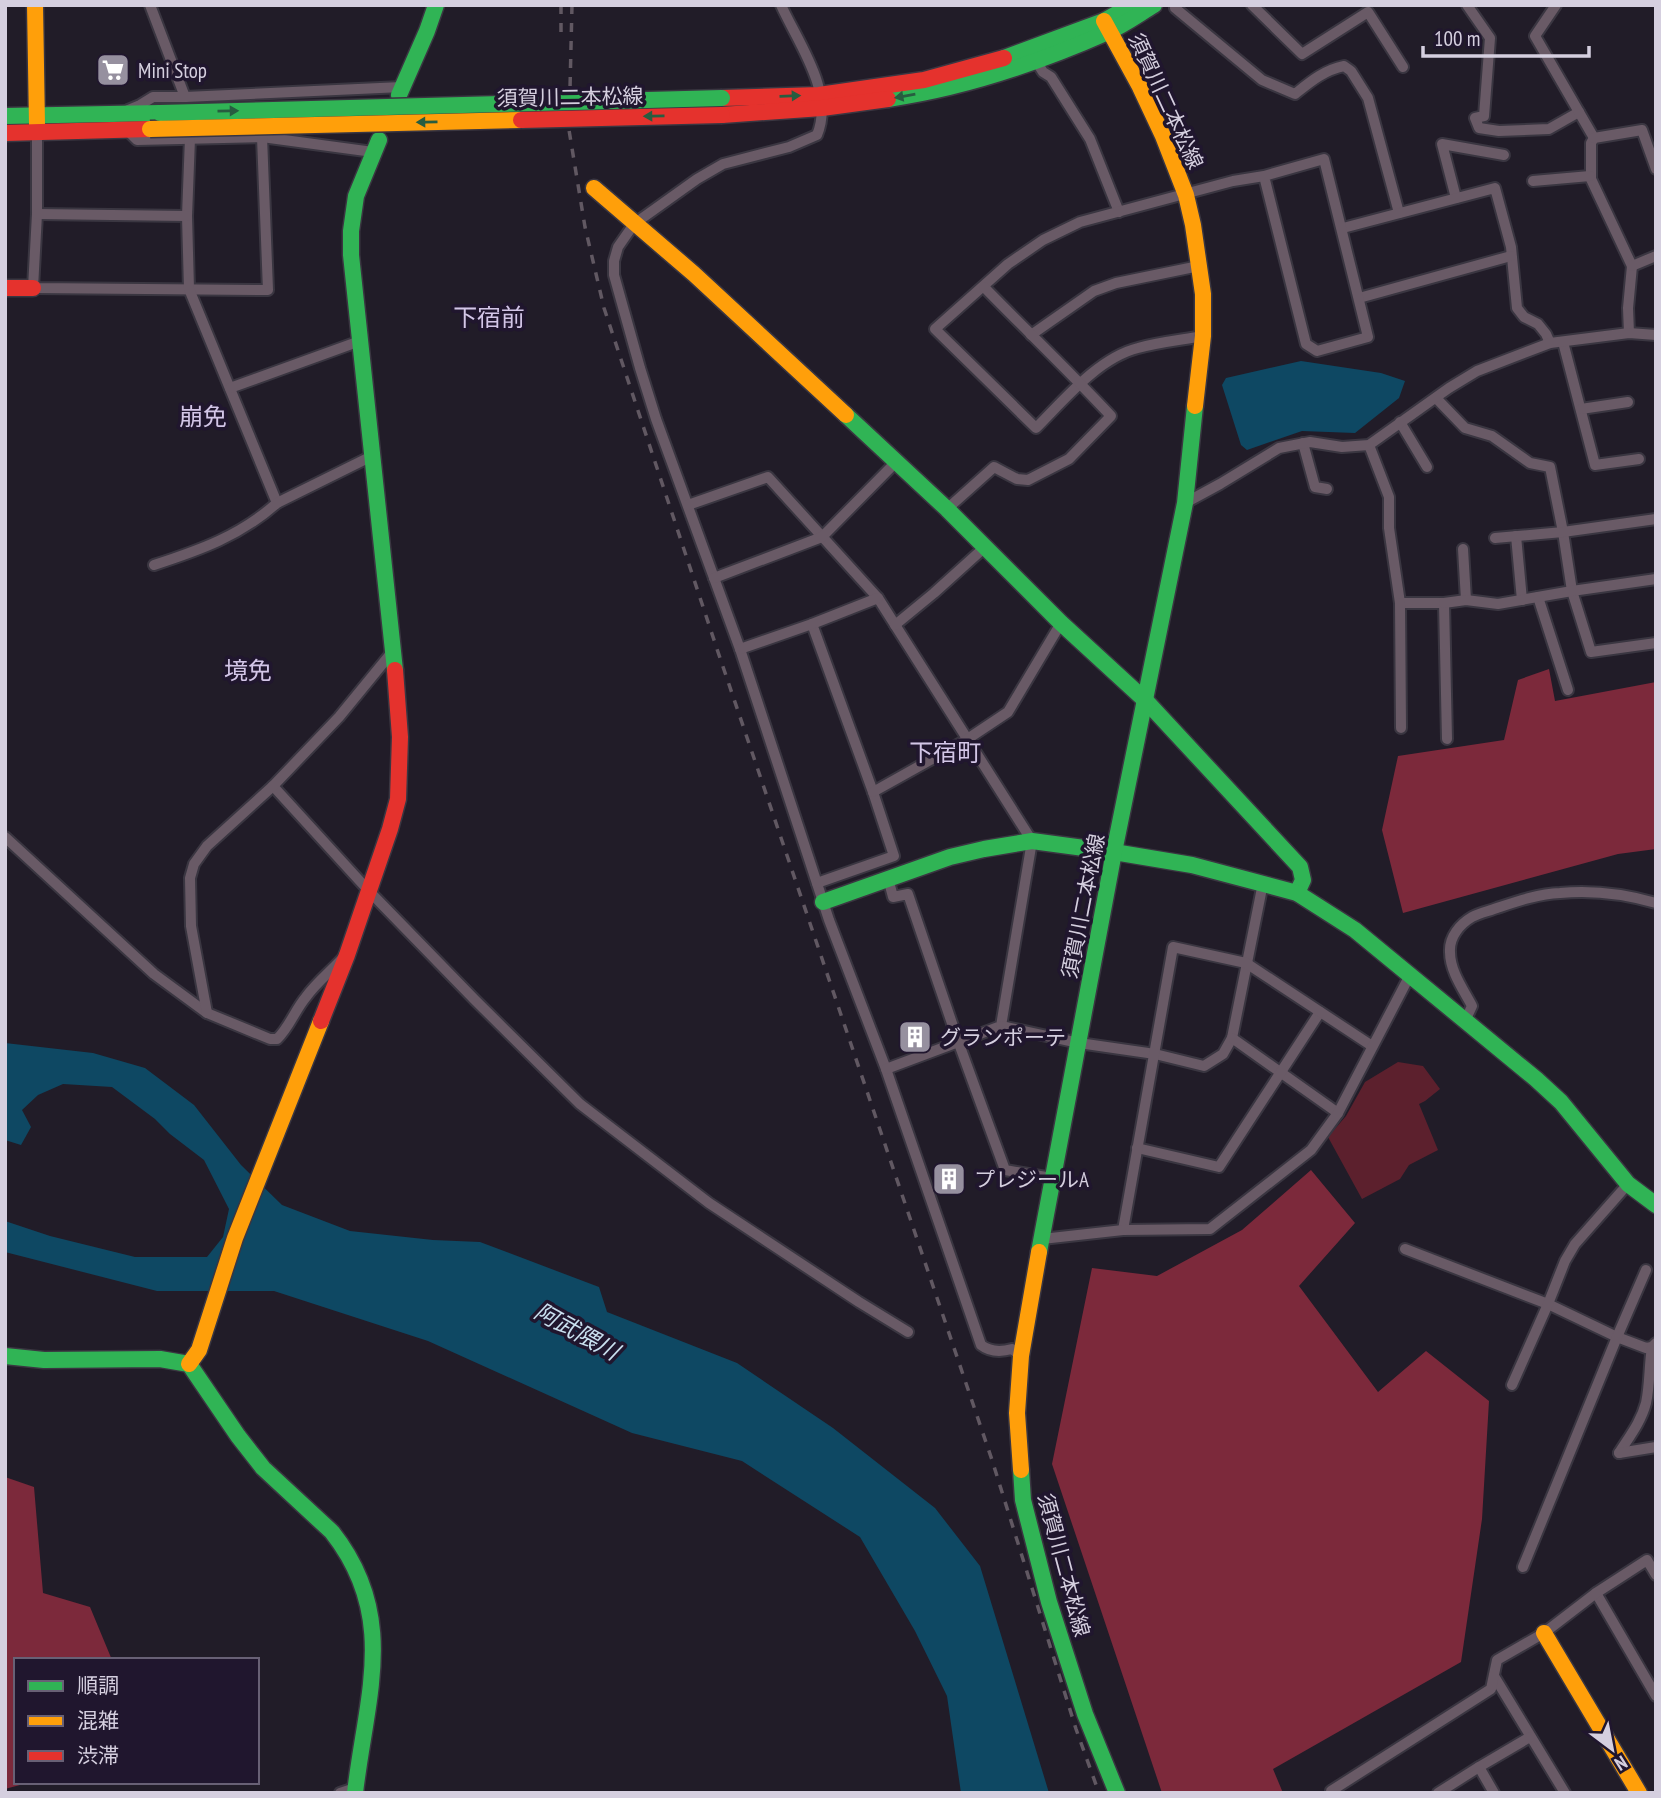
<svg xmlns="http://www.w3.org/2000/svg" width="1661" height="1798" font-family="'PT Sans Narrow','Noto Sans JP',sans-serif">
	<style>
		.green { fill: #5c202d }
		.forest { fill: #7c293b }
		.water { fill: #0e4863 }
		.lines { fill: none; stroke-linecap: round; stroke-linejoin: round }
		.street-casing { stroke: #3a3641; stroke-width: 14 }
		.fast-casing { stroke: #3a3641; stroke-width: 19 }
		.slow-casing { stroke: #3a3641; stroke-width: 19 }
		.jam-casing { stroke: #3a3641; stroke-width: 19 }
		.street { stroke: #695a66; stroke-width: 10 }
		.fast { stroke: #30b455; stroke-width: 16 }
		.slow { stroke: #ff9f0a; stroke-width: 16 }
		.jam { stroke: #e5322d; stroke-width: 16 }
		.rail { stroke: #615862; stroke-width: 3.5; stroke-dasharray: 9 9; stroke-linecap: butt }
		.fast-bridge-casing { stroke: #3a3641; stroke-width: 19; stroke-linecap: butt }
		.slow-bridge-casing { stroke: #3a3641; stroke-width: 19; stroke-linecap: butt }
		.jam-bridge-casing { stroke: #3a3641; stroke-width: 19; stroke-linecap: butt }
		.fast-bridge { stroke: #30b455; stroke-width: 16 }
		.slow-bridge { stroke: #ff9f0a; stroke-width: 16 }
		.jam-bridge { stroke: #e5322d; stroke-width: 16 }
		.oneway { fill: #275d40 }
		.labels { text-anchor: middle; dominant-baseline: central; stroke-width: 7; stroke-linejoin: round; paint-order: stroke }
		.poi-label { font-size: 21px; fill: #d5cfdf; stroke: #20162e; text-anchor: start }
		.street-label { font-size: 21px; fill: #d5cfdf; stroke: #20162e }
		.water-label { font-size: 23px; font-style: italic; fill: #cae1f0; stroke: #20162e }
		.quarter-label { font-size: 24px; fill: #d3c6e7; stroke: #20162e }
	</style>
	<rect width="100%" height="100%" fill="#211c28"/>
	<path class="green" d="M 1398,1062 L 1423,1066 L 1440,1089 L 1425,1101 L 1419,1104 L 1438,1150 L 1409,1165 L 1400,1179 L 1362,1199 L 1328,1137 L 1346,1116 L 1365,1082 Z"/>
	<g class="forest">
		<path d="M 1549,669 L 1555,701 L 1656,682 L 1656,849 L 1618,854 L 1403,913 L 1382,830 L 1398,756 L 1504,740 L 1518,680 Z"/>
		<path d="M 1311,1170 L 1355,1223 L 1299,1286 L 1378,1392 L 1426,1351 L 1489,1401 L 1482,1519 L 1461,1662 L 1273,1769 L 1283,1793 L 1162,1793 L 1052,1464 L 1092,1268 L 1157,1276 L 1242,1230 Z"/>
		<path d="M 5,1477 L 34,1487 L 43,1593 L 90,1607 L 112,1660 L 16,1660 L 16,1782 L 31,1782 L 5,1789 Z"/>
	</g>
	<g class="water">
		<path d="M 1301,361 L 1381,373 L 1405,381 L 1399,398 L 1355,433 L 1302,431 L 1247,450 L 1241,445 L 1222,385 L 1226,378 Z"/>
		<path d="M 5,1043 L 93,1053 L 145,1068 L 194,1105 L 241,1165 L 282,1205 L 350,1231 L 433,1240 L 480,1242 L 599,1287 L 607,1312 L 737,1363 L 833,1428 L 935,1508 L 980,1566 L 1049,1793 L 961,1793 L 947,1696 L 915,1631 L 860,1537 L 742,1461 L 632,1433 L 428,1341 L 274,1291 L 157,1291 L 5,1252 L 5,1221 L 50,1236 L 135,1257 L 207,1257 L 223,1237 L 229,1209 L 204,1160 L 170,1134 L 155,1119 L 112,1087 L 63,1084 L 38,1095 L 22,1110 L 31,1127 L 21,1145 L 5,1140 Z"/>
	</g>
	<g class="lines">
		<defs>
			<g id="street">
				<path d="M 150,5 L 185,97"/>
				<path d="M 781,5 C 798,43 835,92 817,135 L 789,147 L 723,164 L 697,179 L 634,224 L 618,247 L 614,261 L 614,275 L 640,368 L 656,419 L 740,649 L 829,920 L 886,1069 L 981,1345 C 990,1352 1001,1352 1012,1349 L 1021,1356"/>
				<path d="M 1252,5 L 1302,54 L 1368,12 L 1403,67"/>
				<path d="M 1467,5 L 1490,38 L 1484,116 L 1475,118 L 1479,128 L 1499,131 L 1549,129 L 1579,112"/>
				<path d="M 1556,5 L 1535,36 L 1594,138 L 1591,143 L 1591,179 L 1632,266 L 1628,308 L 1629,333"/>
				<path d="M 1175,8 L 1262,80 L 1295,94 C 1310,82 1324,70 1344,66 L 1351,71 L 1368,98 L 1399,213"/>
				<path d="M 1036,61 L 1043,72 L 1051,77 L 1090,139 L 1119,212"/>
				<path d="M 128,110 L 140,105 L 153,97 L 185,97 L 402,87"/>
				<path d="M 127,130 L 137,140 L 262,137 L 373,152"/>
				<path d="M 37,133 L 37,214 L 33,288 L 268,290 L 262,137"/>
				<path d="M 190,138 L 187,216 L 189,289 L 277,503"/>
				<path d="M 1594,138 L 1642,130 L 1656,169"/>
				<path d="M 1533,181 L 1590,176"/>
				<path d="M 1456,198 L 1442,144 L 1504,155"/>
				<path d="M 37,214 L 187,216"/>
				<path d="M 1343,228 L 1495,188 L 1511,247 L 1517,308 L 1524,317 L 1538,324 L 1546,334 L 1550,343"/>
				<path d="M 1632,266 L 1656,256"/>
				<path d="M 1359,298 L 1511,256"/>
				<path d="M 1031,335 L 1094,291 L 1116,283 L 1199,266"/>
				<path d="M 1203,336 C 1181,340 1159,342 1138,348 C 1098,358 1064,400 1036,428 L 935,329 L 1008,264 L 1043,240 L 1080,222 L 1233,181 L 1264,176 L 1306,344 L 1317,351 L 1368,337 L 1324,159 L 1264,176"/>
				<path d="M 1563,342 L 1595,465 L 1639,459"/>
				<path d="M 230,388 L 360,341"/>
				<path d="M 1436,398 L 1465,428 L 1492,436 L 1530,463 L 1550,467 L 1563,532 L 1572,591 L 1591,652 L 1656,643"/>
				<path d="M 1581,409 L 1628,402"/>
				<path d="M 1400,422 L 1427,467"/>
				<path d="M 1303,443 L 1315,487 L 1327,489"/>
				<path d="M 1369,445 L 1389,497 L 1389,528 L 1400,603 L 1444,603 L 1447,739"/>
				<path d="M 1185,503 L 1220,484 L 1279,448 L 1310,442 L 1342,447 L 1369,445 L 1449,388 L 1477,371 L 1550,343 L 1629,333 L 1656,335"/>
				<path d="M 688,505 L 768,477 L 878,598 L 1032,841 L 1001,1026 L 886,1069"/>
				<path d="M 947,509 L 994,467 L 1017,479 L 1028,480 L 1069,459 L 1111,416 C 1070,372 1026,330 984,287"/>
				<path d="M 1516,536 L 1522,600"/>
				<path d="M 1495,538 L 1563,532 L 1656,519"/>
				<path d="M 1463,549 L 1466,600"/>
				<path d="M 154,565 C 200,550 240,536 277,503 L 372,456"/>
				<path d="M 714,578 L 822,537 L 896,462"/>
				<path d="M 1538,597 L 1568,690"/>
				<path d="M 1400,603 L 1401,728"/>
				<path d="M 1444,603 L 1466,600 L 1498,604 L 1572,591 L 1656,579"/>
				<path d="M 812,624 L 873,792 L 894,856 L 817,883"/>
				<path d="M 895,625 L 934,593 L 985,547"/>
				<path d="M 740,649 L 812,624 L 878,598"/>
				<path d="M 273,786 L 368,890 L 475,1000 L 580,1104 L 709,1203 L 859,1302 L 908,1332"/>
				<path d="M 873,792 L 966,740 L 1008,712 L 1061,623"/>
				<path d="M 5,837 L 154,974 L 207,1013 L 270,1039 L 277,1039 C 289,1028 295,1010 306,997 C 316,983 330,972 342,959"/>
				<path d="M 888,878 L 893,897 L 908,894 L 958,1041 L 1005,1170 L 1052,1178"/>
				<path d="M 207,1013 L 191,926 L 190,878 L 194,864 L 207,846 L 273,786 L 339,717 L 393,651"/>
				<path d="M 1465,1021 L 1472,1006 C 1463,989 1450,971 1450,952 C 1449,937 1460,924 1472,917 C 1479,913 1489,911 1497,908 C 1518,901 1538,894 1560,893 C 1592,890 1625,894 1656,903"/>
				<path d="M 1001,1026 L 1079,1043 L 1155,1054 L 1204,1066 L 1223,1054 L 1232,1038 L 1263,883"/>
				<path d="M 1232,1038 L 1338,1113"/>
				<path d="M 1137,1148 L 1219,1167 L 1320,1012"/>
				<path d="M 1123,1230 L 1173,947 L 1246,963 L 1372,1046"/>
				<path d="M 1042,1239 L 1123,1230 L 1210,1229 L 1311,1150 L 1338,1113 L 1410,975"/>
				<path d="M 1405,1249 L 1548,1304 L 1617,1337 L 1646,1348 L 1652,1347 L 1656,1343"/>
				<path d="M 1512,1385 L 1548,1304 L 1565,1261 L 1575,1244 L 1628,1184"/>
				<path d="M 1619,1453 C 1629,1437 1641,1422 1646,1403 C 1650,1385 1649,1365 1652,1347"/>
				<path d="M 1619,1453 L 1656,1447"/>
				<path d="M 1523,1567 L 1617,1337 L 1646,1270"/>
				<path d="M 1596,1593 L 1656,1696"/>
				<path d="M 1494,1676 L 1565,1793"/>
				<path d="M 1479,1767 L 1494,1793"/>
				<path d="M 340,1793 L 355,1788"/>
				<path d="M 1331,1793 L 1331,1791 L 1491,1689 L 1497,1660 L 1544,1633 L 1596,1593 L 1647,1560 L 1656,1575"/>
				<path d="M 1438,1793 L 1479,1767 L 1530,1737"/>
			</g>
			<g id="fast">
				<path d="M 1004,58 L 1104,21 L 1132,5"/>
				<path d="M 399,95 L 427,31 L 436,5"/>
				<path d="M 888,99 C 964,88 1038,63 1108,32 C 1124,25 1139,14 1154,5"/>
				<path d="M 5,116 L 160,113"/>
				<path d="M 379,140 L 356,196 L 351,231 L 351,255 L 395,670"/>
				<path d="M 846,415 L 947,509 L 1061,623 L 1146,701 L 1300,867 L 1303,880 L 1297,893"/>
				<path d="M 823,902 L 950,857 L 984,849 L 1032,841 L 1114,852 L 1192,865 L 1297,893 L 1355,930 L 1536,1079 L 1561,1102 L 1628,1184 L 1656,1205"/>
				<path d="M 1039,1252 L 1114,852 L 1185,503 L 1195,406"/>
				<path d="M 5,1356 L 44,1360 L 160,1359 L 189,1364 L 238,1436 L 263,1468 L 332,1532 C 399,1617 366,1697 355,1793"/>
				<path d="M 1021,1470 L 1023,1500 L 1049,1602 L 1085,1714 L 1117,1793"/>
			</g>
			<g id="slow">
				<path d="M 35,5 L 37,125"/>
				<path d="M 1104,21 L 1140,87 L 1163,136 L 1186,195 L 1193,225 L 1203,294 L 1203,336 L 1195,406"/>
				<path d="M 594,188 L 694,274 L 846,415"/>
				<path d="M 189,1364 L 199,1350 L 235,1238 L 321,1021"/>
				<path d="M 1021,1470 L 1017,1413 L 1021,1356 L 1039,1252"/>
				<path d="M 1544,1633 L 1639,1793"/>
			</g>
			<g id="jam">
				<path d="M 722,98 L 819,95 L 924,80 L 1004,58"/>
				<path d="M 722,115 L 822,108 L 888,99"/>
				<path d="M 5,133 L 150,129"/>
				<path d="M 5,288 L 33,288"/>
				<path d="M 321,1021 L 347,955 L 390,829 L 398,799 L 400,737 L 395,670"/>
			</g>
		</defs>
		<use href="#street" class="street-casing"/>
		<use href="#fast" class="fast-casing"/>
		<use href="#slow" class="slow-casing"/>
		<use href="#jam" class="jam-casing"/>
		<use href="#street" class="street"/>
		<use href="#fast" class="fast"/>
		<use href="#slow" class="slow"/>
		<use href="#jam" class="jam"/>
		<g class="rail">
			<path d="M 561,5 L 561,32"/>
			<path d="M 572,5 L 569,130 L 585,227 L 604,308 L 718,652 L 992,1460 L 1076,1729 L 1099,1793"/>
		</g>
		<defs>
			<path id="fast-bridge" d="M 160,113 L 722,98"/>
			<path id="slow-bridge" d="M 150,129 L 521,120"/>
			<path id="jam-bridge" d="M 521,120 L 722,115"/>
		</defs>
		<use href="#fast-bridge" class="fast-bridge-casing"/>
		<use href="#slow-bridge" class="slow-bridge-casing"/>
		<use href="#jam-bridge" class="jam-bridge-casing"/>
		<use href="#fast-bridge" class="fast-bridge"/>
		<use href="#slow-bridge" class="slow-bridge"/>
		<use href="#jam-bridge" class="jam-bridge"/>
	</g>
	<defs><path id="oneway-solid" d="M-6-.8H1V-3.2L6.5 0L1 3.2V.8H-6Z" transform="scale(1.75)"/></defs>
	<g class="oneway">
		<use href="#oneway-solid" transform="translate(790 96) rotate(-2)"/>
		<use href="#oneway-solid" transform="translate(905 96) rotate(170)"/>
		<use href="#oneway-solid" transform="translate(228 111) rotate(-1)"/>
		<use href="#oneway-solid" transform="translate(654 116) rotate(179)"/>
		<use href="#oneway-solid" transform="translate(427 122) rotate(179)"/>
	</g>
	<defs>
		<symbol id="supermarket-square" viewBox="-11 -11 22 22"><rect x="-9" y="-9" width="18" height="18" rx="4" fill="#96909f" stroke="#20162e"/><path d="M-6-5.5h2.5l.6 2H6L4.5 2H-2.5L-4.4-4H-6ZM-1.5 3.2a1.3 1.3 0 1 0 .1 0ZM3 3.2a1.3 1.3 0 1 0 .1 0Z" fill="#fff"/></symbol>
		<symbol id="building-square" viewBox="-11 -11 22 22"><rect x="-9" y="-9" width="18" height="18" rx="4" fill="#96909f" stroke="#20162e"/><path d="M-4-6H4V6H1V3H-1V6H-4ZM-2.5-4.3h1.7v1.8h-1.7ZM.8-4.3h1.7v1.8H.8ZM-2.5-1h1.7V.8h-1.7ZM.8-1h1.7V.8H.8Z" fill="#fff"/></symbol>
	</defs>
	<g fill-rule="evenodd">
		<use href="#supermarket-square" x="94" y="51" width="38" height="38"/>
		<use href="#building-square" x="896" y="1018" width="38" height="38"/>
		<use href="#building-square" x="930" y="1160" width="38" height="38"/>
	</g>
	<g class="labels">
		<g class="poi-label">
			<text x="138" y="70">Mini Stop</text>
			<text x="940" y="1037">グランポーテ</text>
			<text x="974" y="1179">プレジールA</text>
		</g>
		<g class="street-label">
			<text transform="translate(570 97) rotate(-1)">須賀川二本松線</text>
			<text transform="translate(1166 101) rotate(65)">須賀川二本松線</text>
			<text transform="translate(1083 906) rotate(-79)">須賀川二本松線</text>
			<text transform="translate(1064 1565) rotate(75)">須賀川二本松線</text>
		</g>
		<g class="water-label">
			<text transform="translate(577 1331) rotate(29)">阿武隈川</text>
		</g>
		<g class="quarter-label">
			<text x="489" y="317">下宿前</text>
			<text x="203" y="416">崩免</text>
			<text x="248" y="670">境免</text>
			<text x="945" y="752">下宿町</text>
		</g>
	</g>
	<rect width="1661" height="1798" fill="none" stroke="#d5cfdf" stroke-width="14"/>
	<rect x="14" y="1658" width="245" height="126" fill="#20162e" stroke="#686075" stroke-width="2"/>
	<rect x="28" y="1681" width="35" height="10" fill="#30b455" stroke="#686075" stroke-width="2"/>
	<text x="77" y="1693" font-size="21" fill="#d5cfdf">順調</text>
	<rect x="28" y="1716" width="35" height="10" fill="#ff9f0a" stroke="#686075" stroke-width="2"/>
	<text x="77" y="1728" font-size="21" fill="#d5cfdf">混雑</text>
	<rect x="28" y="1751" width="35" height="10" fill="#e5322d" stroke="#686075" stroke-width="2"/>
	<text x="77" y="1763" font-size="21" fill="#d5cfdf">渋滞</text>
	<g transform="translate(1612 1749) rotate(148)" stroke="#20162e" stroke-width="5" paint-order="stroke">
	<path d="M0-5L12 26L0 18L-12 26Z" fill="#d5cfdf"/>
	<text y="-10" font-size="19" font-weight="bold" text-anchor="middle" fill="#d5cfdf">N</text>
	</g>
	<path d="M1423 46v10h166v-10" fill="none" stroke="#d5cfdf" stroke-width="3.5"/>
	<text x="1434" y="46" font-size="21" fill="#d5cfdf" stroke="#20162e" stroke-width="5" paint-order="stroke">100 m</text>
</svg>
